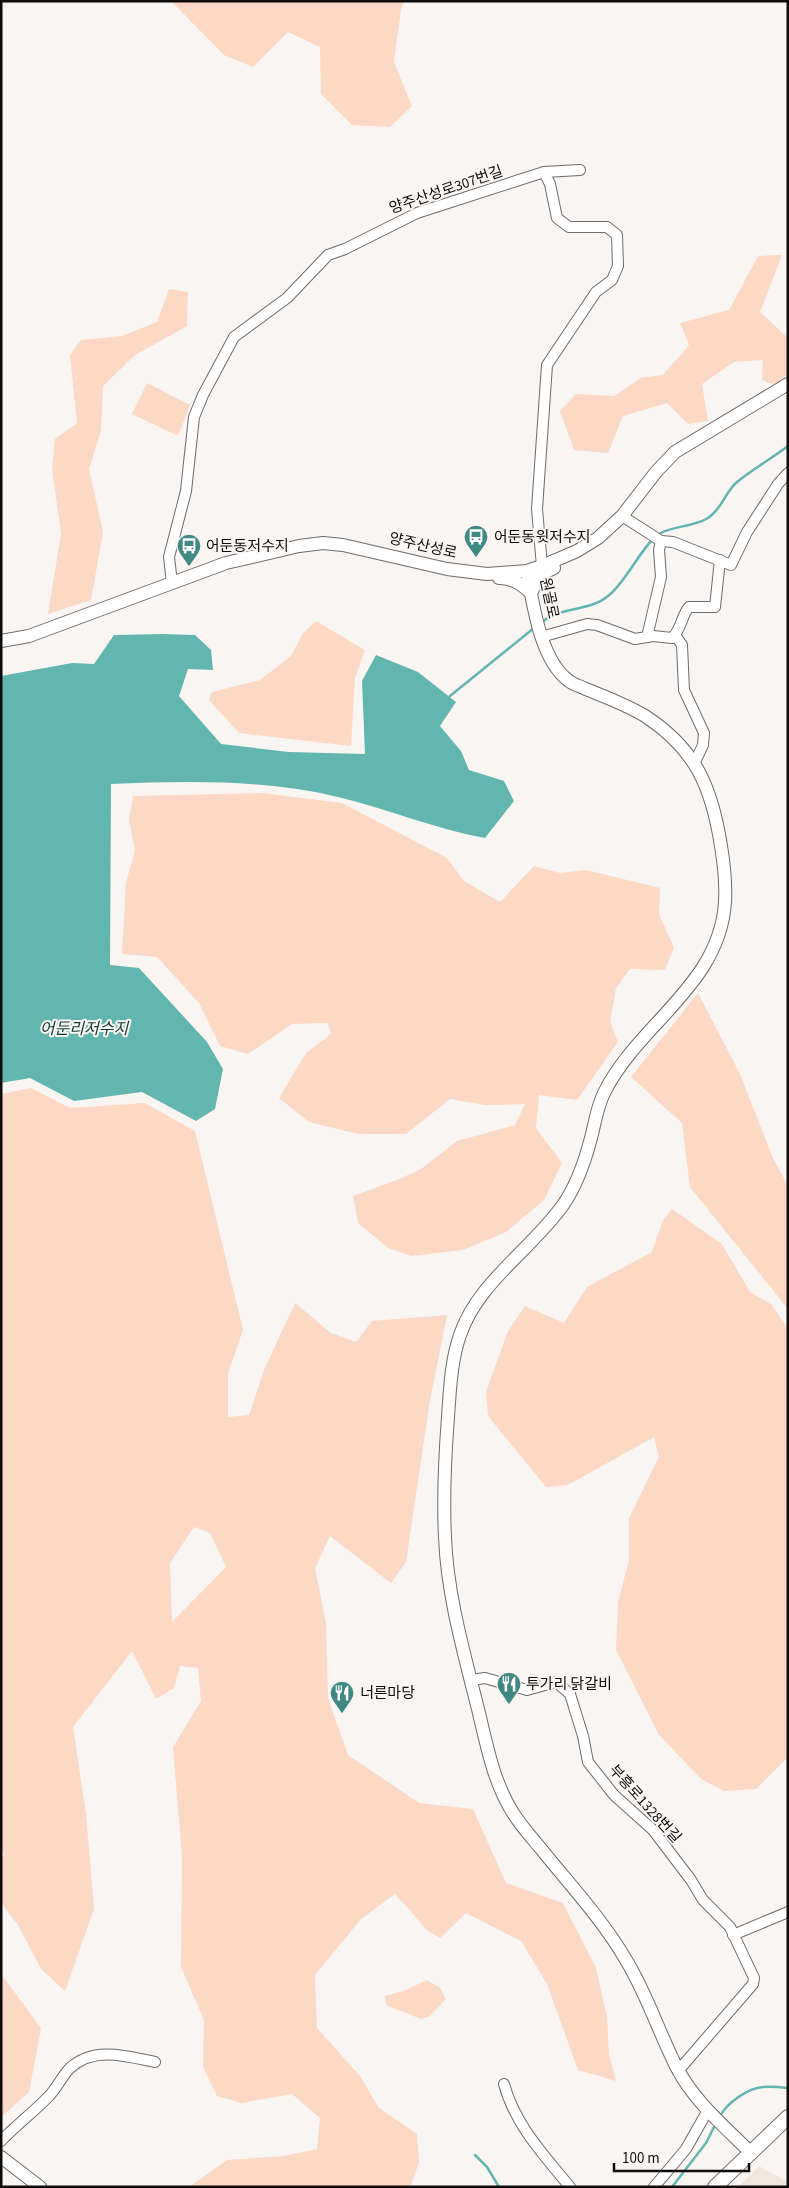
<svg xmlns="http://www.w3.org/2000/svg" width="789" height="2188" font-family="'Source Sans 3','Noto Sans KR',sans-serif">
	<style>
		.built { fill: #f2e7e0 }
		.green { fill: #fbd9c4; fill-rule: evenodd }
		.water { fill: #63b6b0 }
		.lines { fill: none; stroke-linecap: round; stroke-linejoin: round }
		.stream { stroke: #63b6b0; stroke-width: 2.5 }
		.minor-casing { stroke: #6e6b69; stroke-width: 12 }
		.tertiary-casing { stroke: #6e6b69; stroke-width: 14 }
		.secondary-casing { stroke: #6e6b69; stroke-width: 16 }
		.minor { stroke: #fff; stroke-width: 10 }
		.tertiary { stroke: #fff; stroke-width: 12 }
		.secondary { stroke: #fff; stroke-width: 14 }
		.labels { text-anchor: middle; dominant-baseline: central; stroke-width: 4; stroke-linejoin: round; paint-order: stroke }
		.street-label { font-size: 15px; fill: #0e0d0c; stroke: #f9f5f3 }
		.poi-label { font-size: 15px; fill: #0e0d0c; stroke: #f9f5f3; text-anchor: start }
		.water-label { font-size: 16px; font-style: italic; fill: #103936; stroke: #f9f5f3 }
	</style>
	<rect width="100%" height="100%" fill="#f9f5f3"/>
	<path class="built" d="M 759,2166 L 788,2182 L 788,2187 L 738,2187 Z"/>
	<g class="green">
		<path d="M 171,1 L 404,1 L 401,9 L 394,62 L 412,106 L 390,127 L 352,125 L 321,94 L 320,47 L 288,32 L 253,67 L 224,55 Z"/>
		<path d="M 782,255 L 760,312 L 788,338 L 788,373 L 778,386 L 762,380 L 763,360 L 734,362 L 702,384 L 708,421 L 688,424 L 667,403 L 623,416 L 608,453 L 574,450 L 560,411 L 576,394 L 614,396 L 641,378 L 663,375 L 689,345 L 680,323 L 729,310 L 758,256 Z"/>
		<path d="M 169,289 L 188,292 L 187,326 L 135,355 L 103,386 L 101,431 L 89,469 L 103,532 L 91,600 L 48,614 L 61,534 L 52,468 L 55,439 L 77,423 L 70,355 L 81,340 L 122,336 L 157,322 Z"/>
		<path d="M 147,383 L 190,405 L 178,436 L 132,414 Z"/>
		<path d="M 316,621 L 365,650 L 355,678 L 351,746 L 239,733 L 209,700 L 212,692 L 260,680 L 291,656 L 303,633 Z"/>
		<path d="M 262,793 L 342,803 L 447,858 L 464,881 L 500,902 L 534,866 L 560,873 L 586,870 L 660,888 L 659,914 L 674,948 L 665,970 L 630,969 L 616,988 L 610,1022 L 618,1042 L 577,1100 L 539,1095 L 536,1128 L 562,1163 L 544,1200 L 506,1232 L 463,1250 L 411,1256 L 388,1248 L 358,1223 L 353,1196 L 397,1180 L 421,1169 L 457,1141 L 515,1125 L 525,1104 L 485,1105 L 450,1099 L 406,1134 L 358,1134 L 309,1122 L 279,1098 L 306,1053 L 331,1034 L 328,1023 L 292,1024 L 248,1054 L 220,1046 L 199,1003 L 157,957 L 122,954 L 126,883 L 135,851 L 129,820 L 133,796 Z"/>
		<path d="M 698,993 L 740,1074 L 773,1158 L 788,1186 L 788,1309 L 690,1187 L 682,1123 L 631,1077 Z"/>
		<path d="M 31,1088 L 70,1108 L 145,1103 L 195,1131 L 243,1330 L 228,1373 L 228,1417 L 249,1415 L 264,1370 L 295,1303 L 331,1333 L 356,1342 L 372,1321 L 447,1315 L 430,1400 L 406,1562 L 391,1583 L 330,1536 L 315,1568 L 326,1624 L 328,1698 L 348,1755 L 419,1803 L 473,1809 L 506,1883 L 563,1903 L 596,1968 L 607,2017 L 609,2055 L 616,2081 L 578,2070 L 547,1984 L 521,1941 L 466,1913 L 440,1938 L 428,1931 L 395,1894 L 361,1919 L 315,1975 L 317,2028 L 360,2076 L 379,2108 L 417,2134 L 419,2163 L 410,2187 L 189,2187 L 227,2160 L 283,2156 L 317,2149 L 320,2118 L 292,2094 L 241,2103 L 217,2096 L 203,2067 L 204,2020 L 181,1967 L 182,1857 L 173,1747 L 201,1701 L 198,1668 L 180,1666 L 174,1688 L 156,1699 L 132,1651 L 73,1727 L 86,1814 L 94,1909 L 65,1991 L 41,1969 L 18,1925 L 1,1903 L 1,1858 L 4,1856 L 1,1843 L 1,1094 ZM 194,1527 L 210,1533 L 226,1567 L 172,1622 L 170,1563 Z"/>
		<path d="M 672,1209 L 722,1244 L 750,1292 L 772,1305 L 788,1329 L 788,1757 L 756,1789 L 724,1791 L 701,1779 L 659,1735 L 616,1650 L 618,1602 L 629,1560 L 629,1518 L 659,1457 L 654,1437 L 568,1485 L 546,1487 L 488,1416 L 486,1392 L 508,1331 L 525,1306 L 564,1323 L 587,1287 L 652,1252 L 663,1220 Z"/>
		<path d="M 1,1974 L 41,2028 L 29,2092 L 1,2117 Z"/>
		<path d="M 427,1980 L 440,1988 L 446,1999 L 430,2016 L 421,2019 L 386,2005 L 385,1996 L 406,1990 Z"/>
	</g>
	<path class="water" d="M 162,634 L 195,635 L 211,650 L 213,670 L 188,669 L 179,696 L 221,744 L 289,752 L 365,754 L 362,681 L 376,655 L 418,672 L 456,702 L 440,726 L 461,751 L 469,770 L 504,781 L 514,801 L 485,838 C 436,829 390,810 342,798 C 267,779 187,781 111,784 L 110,965 L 139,968 L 207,1042 L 223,1069 L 215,1109 L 196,1121 L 142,1092 L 74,1101 L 30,1078 L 1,1083 L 1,676 L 72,663 L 94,664 L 114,635 Z"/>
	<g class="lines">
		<g class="stream">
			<path d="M 658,535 C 668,526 695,527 708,518 C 722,509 725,492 737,482 C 753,469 771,459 788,446"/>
			<path d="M 541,623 C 560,606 589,612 608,596 C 624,584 638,554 653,539"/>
			<path d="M 450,696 L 534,628"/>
			<path d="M 720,2116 C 727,2103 748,2088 763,2087 C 771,2086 780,2087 788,2088"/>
			<path d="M 475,2155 L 487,2167 L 499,2187"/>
			<path d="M 672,2187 L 706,2143 L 715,2125"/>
		</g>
		<defs>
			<g id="minor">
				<path d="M 544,172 L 580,170"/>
				<path d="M 622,516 L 661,541 L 673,542 L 731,565 L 747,532 L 778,484 L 788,473"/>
				<path d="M 172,583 L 169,557 L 186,491 L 194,417 L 203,395 L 234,337 L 287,298 L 328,255 L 345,249 L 417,213 L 544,172 L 550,184 L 557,218 L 569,227 L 607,227 L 617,235 L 618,266 L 612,280 L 596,292 L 547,365 L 537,509 L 542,566"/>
				<path d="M 675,635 L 682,645 L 684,690 L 704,733 L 703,745 L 694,764"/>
				<path d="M 541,637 L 587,624 L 597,625 L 635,639 L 653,636 L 672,638 C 682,629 681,616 689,607 L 715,607 L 720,560"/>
				<path d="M 647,637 L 661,577 L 659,550 L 661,541"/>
				<path d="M 471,1680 L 485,1678 L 527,1690 L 556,1682 L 570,1694 L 583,1736 L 588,1762 L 614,1795 L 653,1830 L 691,1880 L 703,1900 L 730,1927 L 754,1978 L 753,1984 L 678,2071"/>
				<path d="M 733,1935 L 788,1912"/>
				<path d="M 504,2084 C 515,2125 544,2155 570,2187"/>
				<path d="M 1,2141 C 16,2125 34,2112 49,2096 C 57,2088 62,2076 70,2068 C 94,2046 126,2056 155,2062"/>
				<path d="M 654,2187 L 686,2149 L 708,2110"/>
			</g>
			<g id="tertiary">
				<path d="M 527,571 C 533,604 540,660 569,681 C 574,685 580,686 586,689 C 605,697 627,705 645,716 C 696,749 712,788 721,846 C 724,864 726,883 725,902 C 720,985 638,1024 604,1093 C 597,1107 595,1123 591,1138 C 585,1161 577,1185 563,1205 C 531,1250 478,1282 460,1335 C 451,1361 450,1389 448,1417 C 445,1456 443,1497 445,1537 C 447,1594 464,1653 478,1709 C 487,1746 493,1781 513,1813 C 521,1826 532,1838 542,1850 C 570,1885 603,1920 626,1960 C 647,1994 659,2033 677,2068 C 694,2101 724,2126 750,2152"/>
				<path d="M 499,578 C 513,578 521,584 531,593 L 540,575 L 554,568"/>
				<path d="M 1,641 L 29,636 L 226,563 L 299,546 L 323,543 L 343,545 L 447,569 L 487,574 L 527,571 L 542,566 L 577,551 L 598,538 L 622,516 L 656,472 L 675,452 L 788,384"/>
				<path d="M 1,2157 L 40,2187"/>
			</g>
			<path id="secondary" d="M 715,2187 L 788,2117"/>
		</defs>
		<use href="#minor" class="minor-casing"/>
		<use href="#tertiary" class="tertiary-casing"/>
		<use href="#secondary" class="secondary-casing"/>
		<use href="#minor" class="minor"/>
		<use href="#tertiary" class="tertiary"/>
		<use href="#secondary" class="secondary"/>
	</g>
	<defs>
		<symbol id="bus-pin" viewBox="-11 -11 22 30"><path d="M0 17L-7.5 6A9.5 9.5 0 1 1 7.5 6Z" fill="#408882" stroke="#f9f5f3"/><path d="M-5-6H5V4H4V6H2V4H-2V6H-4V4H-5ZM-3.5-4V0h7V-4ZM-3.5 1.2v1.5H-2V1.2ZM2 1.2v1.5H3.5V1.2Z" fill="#fff"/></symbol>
		<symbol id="restaurant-pin" viewBox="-11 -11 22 30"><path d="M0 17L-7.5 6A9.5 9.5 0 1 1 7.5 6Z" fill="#408882" stroke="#f9f5f3"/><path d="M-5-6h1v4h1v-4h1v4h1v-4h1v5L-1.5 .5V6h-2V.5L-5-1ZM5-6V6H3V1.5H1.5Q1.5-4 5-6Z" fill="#fff"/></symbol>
	</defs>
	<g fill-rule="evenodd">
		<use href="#bus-pin" x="462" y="523" width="28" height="38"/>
		<use href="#bus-pin" x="175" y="532" width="28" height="38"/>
		<use href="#restaurant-pin" x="495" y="1670" width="28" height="38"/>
		<use href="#restaurant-pin" x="328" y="1679" width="28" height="38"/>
	</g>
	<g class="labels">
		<g class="street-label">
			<text transform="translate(446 190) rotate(-19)">양주산성로307번길</text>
			<text transform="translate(423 546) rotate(13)">양주산성로</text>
			<text transform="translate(549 598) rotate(78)">원골로</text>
			<text transform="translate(645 1804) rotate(48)">부흥로1328번길</text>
		</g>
		<g class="poi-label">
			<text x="494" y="537">어둔동윗저수지</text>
			<text x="206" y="546">어둔동저수지</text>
			<text x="526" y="1684">투가리 닭갈비</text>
			<text x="360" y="1693">너른마당</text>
		</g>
		<g class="water-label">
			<text x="84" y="1029">어둔리저수지</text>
		</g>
	</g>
	<rect width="789" height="2188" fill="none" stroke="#0e0d0c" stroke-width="5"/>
	<path d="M614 2163v8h135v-8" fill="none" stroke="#0e0d0c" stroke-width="2.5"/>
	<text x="622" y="2163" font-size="15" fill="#0e0d0c" stroke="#f9f5f3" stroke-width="4" paint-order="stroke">100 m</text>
</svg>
